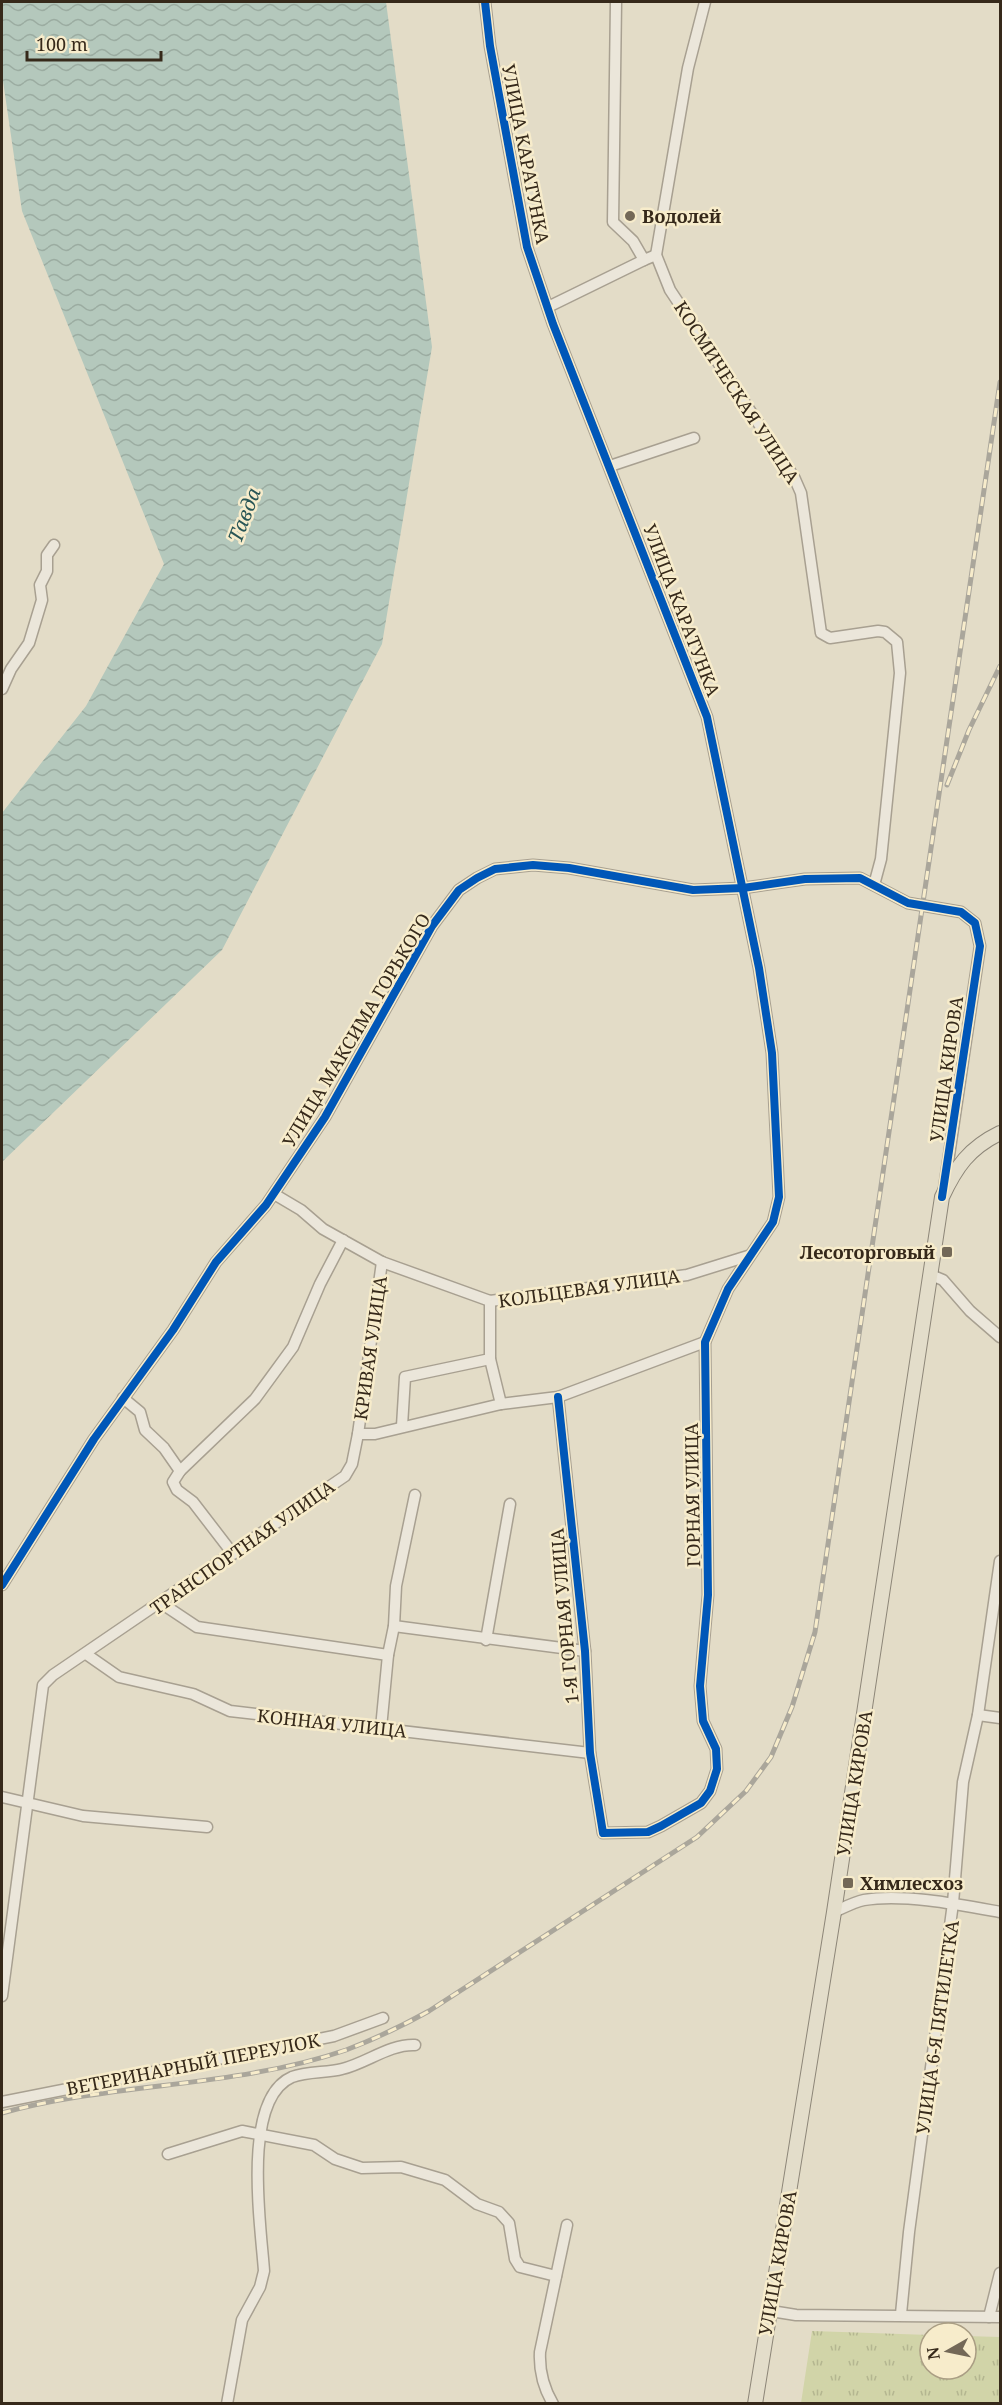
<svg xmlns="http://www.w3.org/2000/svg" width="1002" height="2405" font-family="'Noto Serif',serif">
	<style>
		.park { fill: url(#park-tufts) }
		.water { fill: url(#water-waves) }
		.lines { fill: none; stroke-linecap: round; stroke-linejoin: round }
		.minor-casing { stroke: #a8a091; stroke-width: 13 }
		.major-casing { stroke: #8d8678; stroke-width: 16 }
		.minor { stroke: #ebe6da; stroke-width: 10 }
		.major { stroke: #e3ddca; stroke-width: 14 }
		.rail-casing { stroke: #aaa69b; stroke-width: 5 }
		.rail { stroke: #f7eccb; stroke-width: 3; stroke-dasharray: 9; stroke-linecap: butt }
		.cycleway-casing { stroke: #f7eccb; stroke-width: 11 }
		.cycleway { stroke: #0057b8; stroke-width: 8 }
		.poi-dot { fill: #736857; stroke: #f7eccb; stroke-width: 2 }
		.labels { text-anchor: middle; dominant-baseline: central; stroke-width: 5; stroke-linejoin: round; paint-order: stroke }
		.street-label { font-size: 18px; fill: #36291a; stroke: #f7eccb }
		.poi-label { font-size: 18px; font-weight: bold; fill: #36291a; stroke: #f7eccb; text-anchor: start }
		.water-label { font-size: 20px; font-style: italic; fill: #295656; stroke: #f7eccb }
	</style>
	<defs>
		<pattern id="park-tufts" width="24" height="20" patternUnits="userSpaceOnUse" patternTransform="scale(1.5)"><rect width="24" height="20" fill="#d1d4a8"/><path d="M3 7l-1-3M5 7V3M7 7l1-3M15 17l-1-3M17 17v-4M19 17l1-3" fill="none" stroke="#b4b690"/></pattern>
		<pattern id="water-waves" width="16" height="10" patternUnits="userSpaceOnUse" patternTransform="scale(1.5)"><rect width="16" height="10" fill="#b4c8bc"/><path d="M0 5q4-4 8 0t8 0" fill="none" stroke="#9baca1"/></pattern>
	</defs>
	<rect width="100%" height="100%" fill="#e3dcc7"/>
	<path class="park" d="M 812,2331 L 930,2335 L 930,2369 L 966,2369 L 966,2336 L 1000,2337 L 1000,2403 L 801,2403 Z"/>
	<path class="water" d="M 2,2 L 386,2 L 432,347 L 382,644 L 222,950 L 2,1162 L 2,813 L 86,706 L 164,564 L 22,211 L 2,74 Z"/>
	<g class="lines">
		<defs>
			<g id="minor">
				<path d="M 485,2 L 490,46 L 527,247 L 553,324 L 707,717 L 759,968 L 772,1053 L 779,1197 L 773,1222 L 728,1289 L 705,1342 L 708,1595 L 700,1686 L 703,1721 L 716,1749 L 717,1769 L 710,1791 L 701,1803 L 661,1826 L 648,1832 L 603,1833 L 590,1753 L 585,1651 L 558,1397"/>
				<path d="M 616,2 L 613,222 L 633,241 L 644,260 L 656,255 L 670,290 L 794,477 L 801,493 L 821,633 L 830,638 L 878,631 L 885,632 L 897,642 L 900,673 L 881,859 L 874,885"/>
				<path d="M 656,255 L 688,68 L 705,2"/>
				<path d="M 548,307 L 644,260"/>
				<path d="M 610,466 L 694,438"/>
				<path d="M 2,689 L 11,669 L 29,643 L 42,600 L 40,585 L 47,571 L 47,555 L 54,545"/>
				<path d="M 274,1194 L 301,1210 L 323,1229 L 382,1262 L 490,1301 L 687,1275 L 748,1256"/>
				<path d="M 931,1275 L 943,1280 L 970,1311 L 1000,1337"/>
				<path d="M 490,1301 L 490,1359 L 501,1404"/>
				<path d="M 123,1398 L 140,1412 L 145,1430 L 164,1448 L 180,1471 L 173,1482 L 177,1490 L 193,1502 L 233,1554"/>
				<path d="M 402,1426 L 405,1377 L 490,1359"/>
				<path d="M 358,1434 L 382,1262"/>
				<path d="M 180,1471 L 255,1399 L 293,1347 L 320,1284 L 343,1240"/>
				<path d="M 2,1585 L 94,1439 L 173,1330 L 216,1262 L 266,1205 L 325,1117 L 432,926 L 459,890 L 477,878 L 495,869 L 533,865 L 569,868 L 693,890 L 743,888 L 805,879 L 860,878 L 908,903 L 961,912 L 975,923 L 980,946 L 944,1189"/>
				<path d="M 161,1603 L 197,1627 L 388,1655"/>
				<path d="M 394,1626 L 585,1651"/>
				<path d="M 486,1640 L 510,1504"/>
				<path d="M 86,1654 L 119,1677 L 193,1694 L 230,1711 L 590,1753"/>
				<path d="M 978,1715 L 1000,1718"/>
				<path d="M 381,1728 L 388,1655 L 394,1626 L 396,1586 L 415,1495"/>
				<path d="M 2,1797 L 83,1816 L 207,1827"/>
				<path d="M 834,1912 C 843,1908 854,1902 864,1900 C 903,1893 962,1905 1000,1912"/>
				<path d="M 2,1996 L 43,1685 L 53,1675 L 345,1476 L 352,1464 L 358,1434 L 375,1434 L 501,1404 L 558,1397 L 705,1342"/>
				<path d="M 2,2102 L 334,2036 L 383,2018"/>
				<path d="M 168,2154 L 242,2131 L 314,2145 L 335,2159 L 362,2168 L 401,2167 L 445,2180 L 477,2204 L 499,2212 L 509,2223 L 515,2259 L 520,2267 L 556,2276"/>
				<path d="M 771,2311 L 796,2315 L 1000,2317"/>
				<path d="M 901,2314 L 909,2232 L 953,1903 L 963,1782 L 978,1715 L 1000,1561"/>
				<path d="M 989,2317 L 1000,2273"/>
				<path d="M 227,2404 L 242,2320 L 260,2287 L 264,2271 C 261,2226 241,2099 292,2077 C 307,2071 327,2073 342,2069 C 367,2063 389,2044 415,2045"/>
				<path d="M 553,2404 C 543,2387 539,2371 540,2352 L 567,2225"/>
			</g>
			<path id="major" d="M 755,2404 L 834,1912 L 942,1197 C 956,1167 969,1148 1000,1133"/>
		</defs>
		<use href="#minor" class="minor-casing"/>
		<use href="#major" class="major-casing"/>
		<use href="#minor" class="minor"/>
		<use href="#major" class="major"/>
		<defs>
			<g id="rail">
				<path d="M 947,785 L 969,730 L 1000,666"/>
				<path d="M 2,2113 C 114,2082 236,2088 346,2050 C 375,2039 402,2026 429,2011 L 697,1837 L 746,1791 L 771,1757 L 792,1707 L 815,1632 L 1000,382"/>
			</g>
		</defs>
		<use href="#rail" class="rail-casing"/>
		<use href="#rail" class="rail"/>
		<defs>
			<g id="cycleway">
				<path d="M 485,2 L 490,46 L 527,247 L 553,324 L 707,717 L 759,968 L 772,1053 L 779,1197 L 773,1222 L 728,1289 L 705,1342 L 708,1595 L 700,1686 L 703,1721 L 716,1749 L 717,1769 L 710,1791 L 701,1803 L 661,1826 L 648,1832 L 603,1833 L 590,1753 L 585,1651 L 558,1397"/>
				<path d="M 2,1585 L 94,1439 L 173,1330 L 216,1262 L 266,1205 L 325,1117 L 432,926 L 459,890 L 477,878 L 495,869 L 533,865 L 569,868 L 693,890 L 743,888 L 805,879 L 860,878 L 908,903 L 961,912 L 975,923 L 980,946 L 942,1197"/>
			</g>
		</defs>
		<use href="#cycleway" class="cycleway-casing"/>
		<use href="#cycleway" class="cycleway"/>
	</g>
	<g class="poi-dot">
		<circle cx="630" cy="216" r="6"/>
		<rect x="941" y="1246" width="12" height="12" rx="3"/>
		<rect x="842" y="1877" width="12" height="12" rx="3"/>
	</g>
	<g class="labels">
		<g class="street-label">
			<text transform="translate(526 154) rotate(79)">УЛИЦА КАРАТУНКА</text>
			<text transform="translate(737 392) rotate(57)">КОСМИЧЕСКАЯ УЛИЦА</text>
			<text transform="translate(682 610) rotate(69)">УЛИЦА КАРАТУНКА</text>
			<text transform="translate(356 1030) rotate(-59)">УЛИЦА МАКСИМА ГОРЬКОГО</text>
			<text transform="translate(946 1069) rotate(-82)">УЛИЦА КИРОВА</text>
			<text transform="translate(589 1288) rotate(-8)">КОЛЬЦЕВАЯ УЛИЦА</text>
			<text transform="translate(370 1348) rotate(-82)">КРИВАЯ УЛИЦА</text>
			<text transform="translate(692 1495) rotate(-91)">ГОРНАЯ УЛИЦА</text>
			<text transform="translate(242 1547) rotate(-35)">ТРАНСПОРТНАЯ УЛИЦА</text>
			<text transform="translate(564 1616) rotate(-95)">1-Я ГОРНАЯ УЛИЦА</text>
			<text transform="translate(332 1723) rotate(6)">КОННАЯ УЛИЦА</text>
			<text transform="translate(854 1783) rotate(-81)">УЛИЦА КИРОВА</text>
			<text transform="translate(937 2027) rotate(-82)">УЛИЦА 6-Я ПЯТИЛЕТКА</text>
			<text transform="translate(193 2064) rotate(-11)">ВЕТЕРИНАРНЫЙ ПЕРЕУЛОК</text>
			<text transform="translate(777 2263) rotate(-80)">УЛИЦА КИРОВА</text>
		</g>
		<g class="poi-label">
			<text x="642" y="216">Водолей</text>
			<text x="935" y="1252" text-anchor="end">Лесоторговый</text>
			<text x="860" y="1883">Химлесхоз</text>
		</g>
		<g class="water-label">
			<text transform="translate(244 515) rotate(-69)">Тавда</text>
		</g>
	</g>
	<rect width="1002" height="2405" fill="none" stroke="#36291a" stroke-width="6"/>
	<g transform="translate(948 2351) rotate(261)"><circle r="28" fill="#f7eccb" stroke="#aa9e84" stroke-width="1.5"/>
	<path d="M0-4.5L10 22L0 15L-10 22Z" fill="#736857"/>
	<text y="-9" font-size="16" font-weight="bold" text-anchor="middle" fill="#36291a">N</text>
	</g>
	<path d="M27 51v9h134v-9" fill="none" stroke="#36291a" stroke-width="3"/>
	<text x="36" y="51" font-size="18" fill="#36291a" stroke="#f7eccb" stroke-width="4.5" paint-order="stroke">100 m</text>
</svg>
